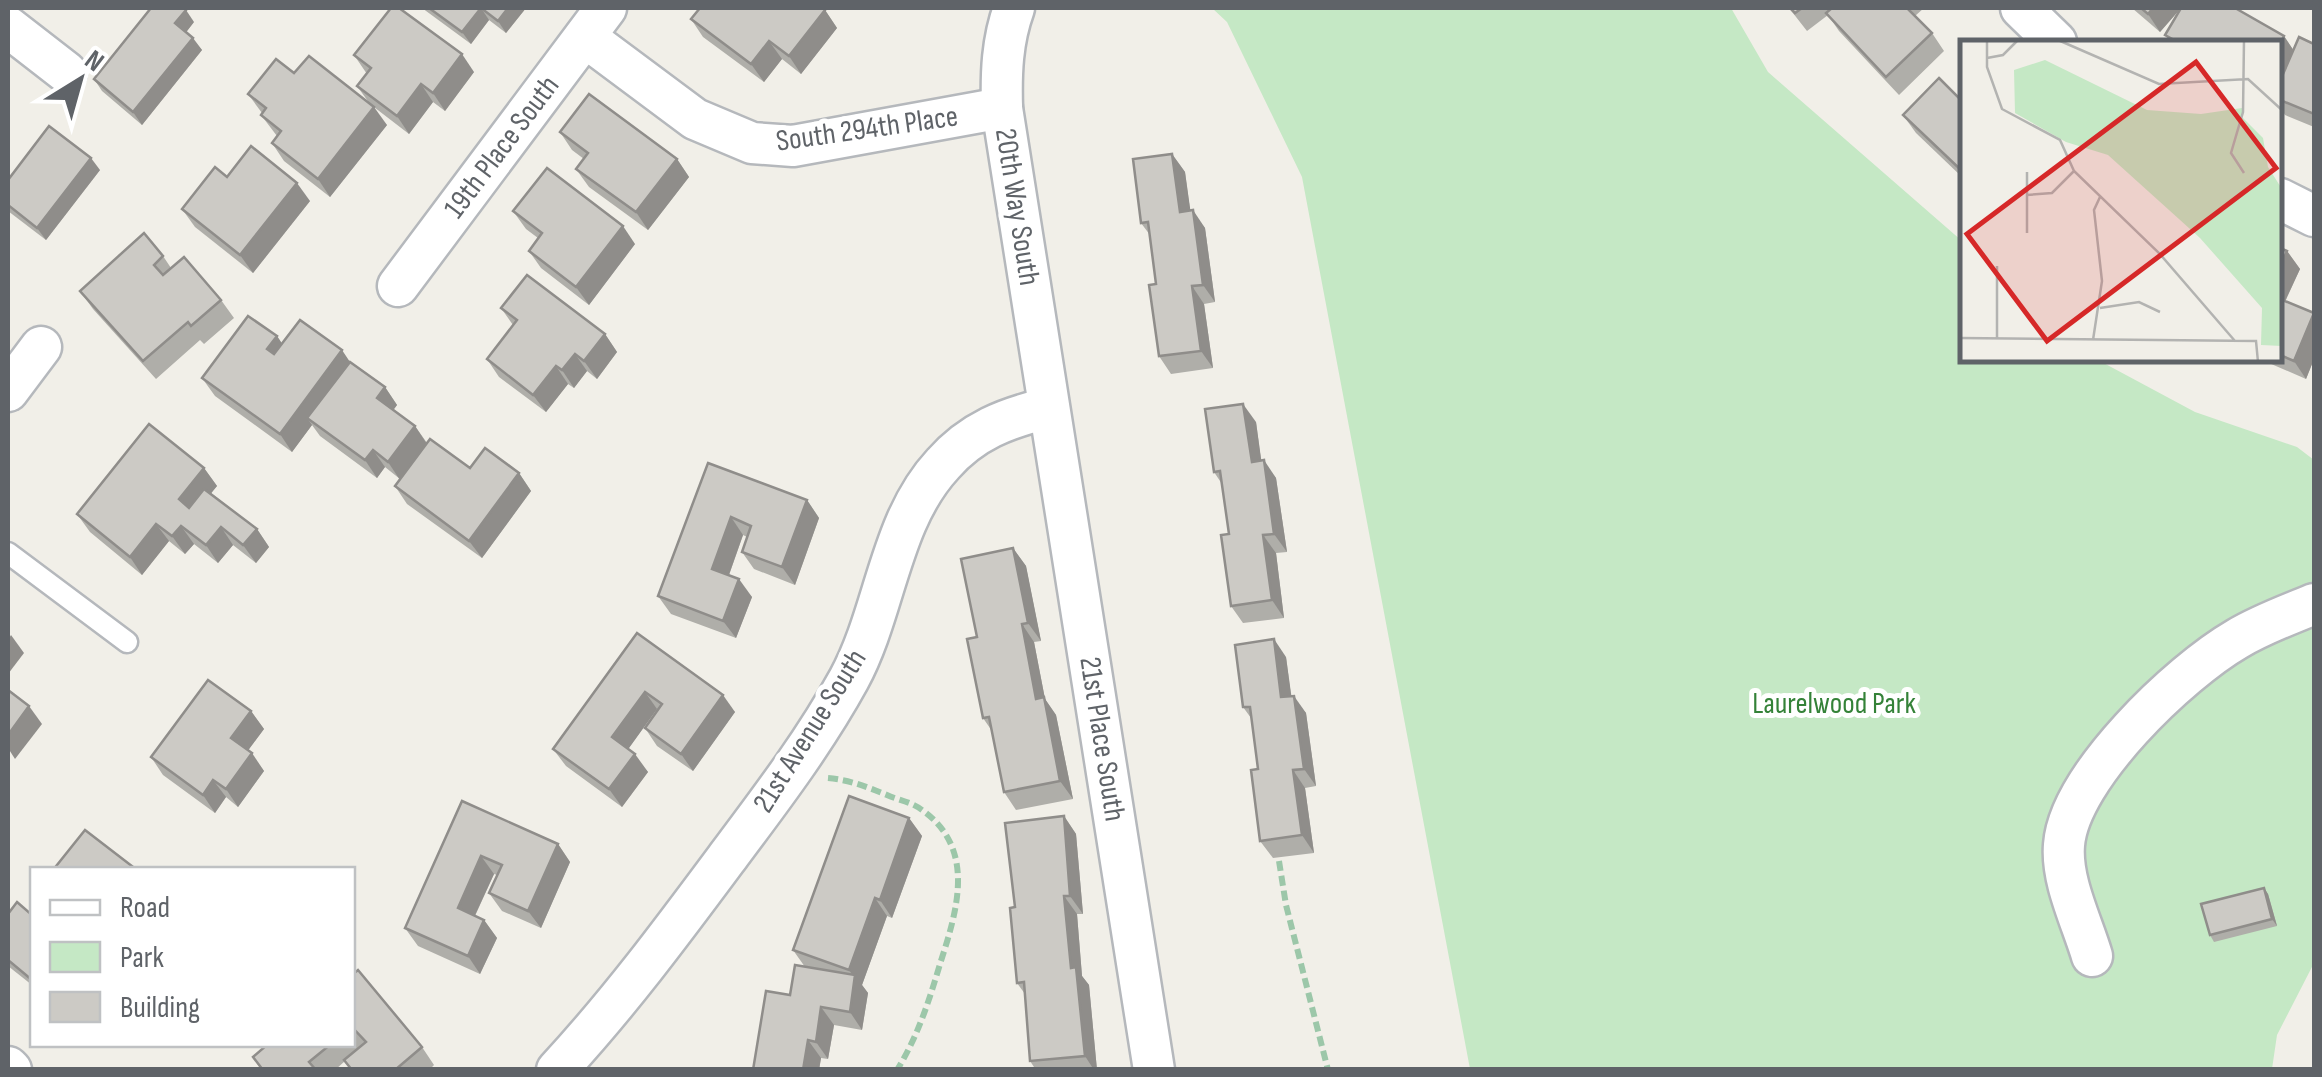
<svg xmlns="http://www.w3.org/2000/svg" width="2322" height="1077" font-family="'Sofia Sans Condensed',sans-serif">
	<style>
		.green { fill: #c5e8c5 }
		.lines { fill: none; stroke-linecap: round; stroke-linejoin: round }
		.lane-casing { stroke: #b5b8bc; stroke-width: 25 }
		.street-casing { stroke: #b5b8bc; stroke-width: 45 }
		.path { stroke: #9cc7a9; stroke-width: 6; stroke-dasharray: 10 5; stroke-linecap: butt }
		.lane { stroke: #fff; stroke-width: 20 }
		.street { stroke: #fff; stroke-width: 40 }
		.wall { fill: #afaea9 }
		.shaded-wall { fill: #8f8d8a }
		.building { fill: #cccac5; stroke: #8f8d8a; stroke-width: 2.5 }
		.labels { text-anchor: middle; dominant-baseline: central; stroke-width: 10; stroke-linejoin: round; paint-order: stroke }
		.street-label { font-size: 30px; fill: #5f6368; stroke: #fff }
		.park-label { font-size: 30px; fill: #348238; stroke: #fff }
		.inset-road { fill: none; stroke: #b3b3b1; stroke-width: 2.5 }
		.view { fill: #d62828; fill-opacity: 0.15; stroke: #d62828; stroke-width: 5 }
		.inset-edge { fill: none; stroke: #5f6368; stroke-width: 5 }
	</style>
	<rect width="100%" height="100%" fill="#f1efe8"/>
	<path class="green" d="M 1212,8 L 1731,8 L 1768,72 L 1962,241 L 1962,360 L 2098,360 L 2195,412 L 2297,447 L 2314,460 L 2314,963 L 2277,1035 L 2272,1069 L 1470,1069 L 1302,177 L 1227,22 Z"/>
	<g class="lines">
		<defs>
			<path id="lane" d="M 8,553 L 127,642"/>
			<g id="street">
				<path d="M 1014,8 C 1002,41 1001,73 1002,108 L 1154,1070"/>
				<path d="M 2021,8 L 2056,42"/>
				<path d="M 8,27 L 66,72"/>
				<path d="M 585,37 L 695,119 L 752,143 L 793,146 L 1002,108"/>
				<path d="M 2280,199 L 2314,216"/>
				<path d="M 398,286 L 606,8"/>
				<path d="M 8,391 L 41,347"/>
				<path d="M 2092,956 C 2082,922 2061,881 2064,845 C 2069,777 2180,672 2237,639 C 2262,624 2288,615 2314,604"/>
				<path d="M 8,1067 L 11,1070"/>
				<path d="M 557,1070 C 620,1002 674,929 729,855 C 771,799 815,741 849,679 C 886,611 889,522 943,464 C 972,431 1006,418 1048,408"/>
			</g>
		</defs>
		<use href="#lane" class="lane-casing"/>
		<use href="#street" class="street-casing"/>
		<g class="path">
			<path d="M 828,778 C 850,780 867,787 887,795 C 898,800 912,802 922,810 C 977,849 957,911 940,964 C 929,1001 918,1036 897,1070"/>
			<path d="M 1279,861 L 1286,905 L 1328,1070"/>
		</g>
		<use href="#lane" class="lane"/>
		<use href="#street" class="street"/>
	</g>
	<g class="wall">
		<path d="M 422,8 L 526,8 L 506,33 L 489,20 L 471,44 Z"/>
		<path d="M 1789,8 L 1924,8 L 1915,16 L 1932,33 L 1944,51 L 1899,95 L 1839,31 L 1828,15 L 1807,31 Z"/>
		<path d="M 2132,8 L 2181,8 L 2160,32 Z"/>
		<path d="M 825,10 L 837,28 L 801,74 L 782,59 L 764,82 L 703,37 L 691,19 Z"/>
		<path d="M 194,22 L 186,32 L 202,50 L 142,125 L 102,91 L 94,79 Z"/>
		<path d="M 2165,35 L 2284,36 L 2293,50 L 2314,44 L 2314,127 L 2285,115 L 2280,106 L 2280,42 L 2171,42 Z"/>
		<path d="M 354,55 L 474,72 L 445,111 L 433,102 L 409,134 L 370,104 L 357,86 L 367,74 Z"/>
		<path d="M 294,73 L 387,125 L 330,197 L 284,161 L 272,143 L 277,136 L 261,115 L 262,113 L 248,94 Z"/>
		<path d="M 1962,101 L 1962,177 L 1916,133 L 1903,115 Z"/>
		<path d="M 560,132 L 677,159 L 689,177 L 648,230 L 589,187 L 576,169 L 584,159 L 572,150 Z"/>
		<path d="M 1172,154 L 1185,172 L 1190,210 L 1205,228 L 1215,302 L 1204,304 L 1213,368 L 1171,374 L 1159,356 L 1156,284 L 1150,235 L 1141,223 Z"/>
		<path d="M 100,170 L 46,240 L 8,211 L 8,180 Z"/>
		<path d="M 227,177 L 310,201 L 253,273 L 195,227 L 182,209 Z"/>
		<path d="M 513,211 L 635,244 L 589,305 L 541,268 L 529,251 L 538,238 L 526,229 Z"/>
		<path d="M 2280,248 L 2287,251 L 2300,269 L 2285,302 L 2314,313 L 2314,359 L 2306,379 L 2262,360 L 2280,360 Z"/>
		<path d="M 163,256 L 171,268 L 221,300 L 234,318 L 204,344 L 200,340 L 156,379 L 93,309 L 80,291 Z"/>
		<path d="M 501,308 L 605,334 L 617,352 L 597,379 L 587,371 L 574,388 L 568,384 L 546,412 L 499,377 L 487,359 L 513,325 Z"/>
		<path d="M 277,336 L 282,344 L 350,362 L 385,387 L 397,405 L 393,410 L 415,426 L 427,443 L 470,468 L 519,473 L 531,491 L 482,558 L 407,504 L 395,486 L 400,479 L 385,467 L 377,478 L 320,436 L 312,425 L 292,452 L 215,396 L 202,378 Z"/>
		<path d="M 1256,422 L 1261,460 L 1276,478 L 1287,552 L 1276,553 L 1284,618 L 1243,623 L 1231,606 L 1229,534 L 1222,484 L 1214,472 Z"/>
		<path d="M 708,463 L 807,500 L 819,518 L 795,585 L 754,569 L 742,552 L 747,537 L 743,535 L 729,575 L 752,597 L 736,638 L 671,614 L 658,596 Z"/>
		<path d="M 204,468 L 217,486 L 211,493 L 257,529 L 269,547 L 256,563 L 233,545 L 218,563 L 194,544 L 185,554 L 169,541 L 142,575 L 90,532 L 77,514 Z"/>
		<path d="M 1013,548 L 1026,566 L 1041,641 L 1034,642 L 1045,699 L 1056,715 L 1073,799 L 1016,810 L 1004,792 L 992,731 L 983,718 L 977,637 Z"/>
		<path d="M 637,633 L 735,712 L 693,771 L 657,746 L 645,728 L 657,709 L 628,749 L 648,772 L 622,807 L 566,766 L 553,749 Z"/>
		<path d="M 1286,657 L 1291,696 L 1306,713 L 1316,786 L 1305,788 L 1314,853 L 1273,858 L 1260,841 L 1258,769 L 1251,718 L 1243,707 Z"/>
		<path d="M 251,711 L 264,729 L 248,750 L 264,771 L 238,807 L 226,797 L 215,813 L 163,775 L 151,757 Z"/>
		<path d="M 462,801 L 558,844 L 570,862 L 541,928 L 502,911 L 489,893 L 497,875 L 494,874 L 475,916 L 484,920 L 497,938 L 480,974 L 418,946 L 405,928 Z"/>
		<path d="M 1064,816 L 1076,834 L 1083,914 L 1077,914 L 1082,976 L 1089,985 L 1097,1070 L 1036,1070 L 1030,1061 L 1025,994 L 1017,983 L 1015,907 Z"/>
		<path d="M 909,818 L 922,836 L 892,918 L 887,916 L 862,985 L 868,993 L 862,1030 L 834,1025 L 828,1059 L 821,1058 L 819,1070 L 753,1070 L 805,967 L 793,950 Z"/>
		<path d="M 2264,888 L 2268,894 L 2277,926 L 2214,942 L 2210,935 Z"/>
		<path d="M 8,914 L 32,915 L 32,985 L 8,966 Z"/>
		<path d="M 352,975 L 422,1047 L 434,1065 L 429,1070 L 351,1070 L 345,1061 L 335,1070 L 261,1070 L 253,1057 L 268,1044 L 352,1044 Z"/>
	</g>
	<g class="shaded-wall">
		<path d="M 481,8 L 489,20 L 471,44 L 462,32 Z"/>
		<path d="M 508,8 L 526,8 L 506,33 L 498,21 Z"/>
		<path d="M 2153,8 L 2181,8 L 2160,32 L 2148,14 Z"/>
		<path d="M 186,10 L 194,22 L 184,35 L 175,23 Z"/>
		<path d="M 825,10 L 837,28 L 801,74 L 789,56 Z"/>
		<path d="M 2284,36 L 2296,54 L 2280,82 L 2280,43 Z"/>
		<path d="M 193,38 L 202,50 L 142,125 L 133,112 Z"/>
		<path d="M 769,41 L 782,59 L 764,82 L 751,64 Z"/>
		<path d="M 462,54 L 474,72 L 445,111 L 433,93 Z"/>
		<path d="M 421,84 L 433,102 L 409,134 L 397,116 Z"/>
		<path d="M 374,107 L 387,125 L 330,197 L 318,179 Z"/>
		<path d="M 1172,154 L 1185,172 L 1193,229 L 1180,212 Z"/>
		<path d="M 91,158 L 100,170 L 46,240 L 37,228 Z"/>
		<path d="M 677,159 L 689,177 L 648,230 L 636,212 Z"/>
		<path d="M 297,183 L 310,201 L 253,273 L 240,255 Z"/>
		<path d="M 1193,210 L 1205,228 L 1215,302 L 1203,285 Z"/>
		<path d="M 623,226 L 635,244 L 589,305 L 576,287 Z"/>
		<path d="M 2287,251 L 2300,269 L 2280,312 L 2280,268 Z"/>
		<path d="M 1192,286 L 1204,304 L 1213,368 L 1201,351 Z"/>
		<path d="M 2314,314 L 2314,359 L 2306,379 L 2294,361 Z"/>
		<path d="M 605,334 L 617,352 L 597,379 L 584,361 Z"/>
		<path d="M 277,336 L 289,354 L 279,367 L 267,349 Z"/>
		<path d="M 342,350 L 354,368 L 307,418 L 312,425 L 292,452 L 280,434 Z"/>
		<path d="M 575,354 L 587,371 L 574,388 L 562,370 Z"/>
		<path d="M 556,366 L 568,384 L 546,412 L 533,395 Z"/>
		<path d="M 385,387 L 397,405 L 389,416 L 377,398 Z"/>
		<path d="M 1243,404 L 1256,422 L 1264,480 L 1252,462 Z"/>
		<path d="M 415,426 L 427,444 L 400,480 L 388,462 Z"/>
		<path d="M 373,450 L 385,467 L 377,478 L 365,460 Z"/>
		<path d="M 1264,460 L 1276,478 L 1287,552 L 1274,534 Z"/>
		<path d="M 204,468 L 217,486 L 192,517 L 179,499 Z"/>
		<path d="M 519,473 L 531,491 L 482,558 L 469,541 Z"/>
		<path d="M 807,500 L 819,518 L 795,585 L 782,567 Z"/>
		<path d="M 731,517 L 743,535 L 725,586 L 712,569 Z"/>
		<path d="M 156,524 L 169,541 L 142,575 L 130,557 Z"/>
		<path d="M 181,526 L 194,544 L 185,554 L 172,536 Z"/>
		<path d="M 221,527 L 233,545 L 218,563 L 206,545 Z"/>
		<path d="M 257,529 L 269,547 L 256,563 L 243,545 Z"/>
		<path d="M 1263,535 L 1276,553 L 1284,618 L 1272,600 Z"/>
		<path d="M 1013,548 L 1026,566 L 1041,641 L 1028,623 Z"/>
		<path d="M 739,579 L 752,597 L 736,638 L 723,621 Z"/>
		<path d="M 1022,624 L 1034,642 L 1045,699 L 1056,715 L 1073,799 L 1060,781 L 1036,699 Z"/>
		<path d="M 11,635 L 24,653 L 8,674 L 8,640 Z"/>
		<path d="M 1274,639 L 1286,657 L 1294,715 L 1281,697 Z"/>
		<path d="M 645,692 L 657,709 L 624,755 L 612,737 Z"/>
		<path d="M 723,695 L 735,712 L 693,771 L 681,754 Z"/>
		<path d="M 1294,696 L 1306,713 L 1316,786 L 1304,769 Z"/>
		<path d="M 29,706 L 42,724 L 15,759 L 8,748 L 8,735 Z"/>
		<path d="M 251,711 L 264,729 L 244,756 L 231,738 Z"/>
		<path d="M 252,753 L 264,771 L 238,807 L 226,789 Z"/>
		<path d="M 635,754 L 648,772 L 622,807 L 609,789 Z"/>
		<path d="M 1293,770 L 1305,788 L 1314,853 L 1302,835 Z"/>
		<path d="M 213,780 L 226,797 L 215,813 L 203,795 Z"/>
		<path d="M 1064,816 L 1076,834 L 1083,914 L 1070,896 Z"/>
		<path d="M 909,818 L 922,836 L 892,918 L 880,900 Z"/>
		<path d="M 558,844 L 570,862 L 541,928 L 528,911 Z"/>
		<path d="M 481,856 L 494,874 L 470,926 L 458,908 Z"/>
		<path d="M 2264,888 L 2268,894 L 2277,926 L 2272,919 Z"/>
		<path d="M 1064,896 L 1077,914 L 1082,976 L 1089,985 L 1097,1070 L 1094,1070 L 1085,1056 L 1071,968 Z"/>
		<path d="M 875,898 L 887,916 L 862,985 L 868,993 L 862,1030 L 850,1012 L 855,979 L 849,970 Z"/>
		<path d="M 484,920 L 497,938 L 480,974 L 468,956 Z"/>
		<path d="M 821,1007 L 834,1025 L 828,1059 L 816,1042 Z"/>
		<path d="M 808,1040 L 821,1058 L 819,1070 L 803,1070 Z"/>
	</g>
	<g class="building">
		<path d="M 151,8 L 183,8 L 186,10 L 175,23 L 193,38 L 133,112 L 94,79 Z"/>
		<path d="M 391,8 L 399,8 L 462,54 L 433,93 L 421,84 L 397,116 L 357,86 L 371,68 L 354,55 Z"/>
		<path d="M 429,8 L 508,8 L 498,21 L 481,8 L 462,32 Z"/>
		<path d="M 700,8 L 822,8 L 825,10 L 789,56 L 769,41 L 751,64 L 691,19 Z"/>
		<path d="M 1790,8 L 1802,8 L 1795,13 Z"/>
		<path d="M 1832,8 L 1907,8 L 1932,33 L 1886,77 L 1826,13 Z"/>
		<path d="M 2141,8 L 2153,8 L 2148,14 Z"/>
		<path d="M 2181,8 L 2235,8 L 2284,36 L 2280,43 L 2178,42 L 2165,35 Z"/>
		<path d="M 2299,37 L 2314,44 L 2314,114 L 2280,100 L 2280,81 Z"/>
		<path d="M 309,56 L 374,107 L 318,179 L 272,143 L 281,131 L 261,115 L 266,108 L 248,94 L 276,59 L 294,73 Z"/>
		<path d="M 1939,78 L 1962,101 L 1962,171 L 1903,115 Z"/>
		<path d="M 589,94 L 677,159 L 636,212 L 576,169 L 588,153 L 560,132 Z"/>
		<path d="M 49,126 L 91,158 L 37,228 L 8,205 L 8,180 Z"/>
		<path d="M 251,146 L 297,183 L 240,255 L 182,209 L 215,167 L 227,177 Z"/>
		<path d="M 1172,154 L 1180,212 L 1193,210 L 1203,285 L 1192,286 L 1201,351 L 1159,356 L 1149,285 L 1156,284 L 1148,222 L 1141,223 L 1133,159 Z"/>
		<path d="M 547,168 L 623,226 L 576,287 L 529,251 L 542,233 L 513,211 Z"/>
		<path d="M 144,233 L 163,256 L 154,265 L 163,275 L 184,257 L 221,300 L 191,326 L 188,322 L 143,361 L 80,291 Z"/>
		<path d="M 2280,248 L 2287,251 L 2280,268 Z"/>
		<path d="M 527,275 L 605,334 L 584,361 L 575,354 L 562,370 L 556,366 L 533,395 L 487,359 L 517,320 L 501,308 Z"/>
		<path d="M 2280,299 L 2314,313 L 2294,361 L 2280,355 Z"/>
		<path d="M 248,316 L 277,336 L 267,349 L 274,354 L 300,320 L 342,350 L 280,434 L 202,378 Z"/>
		<path d="M 350,362 L 385,387 L 377,398 L 415,426 L 388,462 L 373,450 L 365,460 L 307,418 Z"/>
		<path d="M 1243,404 L 1252,462 L 1264,460 L 1274,534 L 1263,535 L 1272,600 L 1231,606 L 1221,535 L 1229,534 L 1220,471 L 1214,472 L 1205,409 Z"/>
		<path d="M 149,424 L 204,468 L 179,499 L 189,508 L 204,489 L 257,529 L 243,545 L 221,527 L 206,545 L 181,526 L 172,536 L 156,524 L 130,557 L 77,514 Z"/>
		<path d="M 430,439 L 470,468 L 485,448 L 519,473 L 469,541 L 395,486 Z"/>
		<path d="M 708,463 L 807,500 L 782,567 L 742,552 L 751,526 L 731,517 L 712,569 L 739,579 L 723,621 L 658,596 Z"/>
		<path d="M 1013,548 L 1028,623 L 1022,624 L 1036,699 L 1044,697 L 1060,781 L 1004,792 L 989,717 L 983,718 L 967,639 L 977,637 L 961,559 Z"/>
		<path d="M 637,633 L 723,695 L 681,754 L 645,728 L 662,704 L 645,692 L 612,737 L 635,754 L 609,789 L 553,749 Z"/>
		<path d="M 1274,639 L 1281,697 L 1294,696 L 1304,769 L 1293,770 L 1302,835 L 1260,841 L 1251,770 L 1258,769 L 1250,707 L 1243,707 L 1235,645 Z"/>
		<path d="M 208,680 L 251,711 L 231,738 L 252,753 L 226,789 L 213,780 L 203,795 L 151,757 Z"/>
		<path d="M 8,690 L 29,706 L 8,735 Z"/>
		<path d="M 849,796 L 909,818 L 880,900 L 875,898 L 849,970 L 793,950 Z"/>
		<path d="M 462,801 L 558,844 L 528,911 L 489,893 L 502,865 L 481,856 L 458,908 L 484,920 L 468,956 L 405,928 Z"/>
		<path d="M 1064,816 L 1070,896 L 1064,896 L 1071,968 L 1076,967 L 1085,1056 L 1030,1061 L 1024,982 L 1017,983 L 1010,908 L 1015,907 L 1005,823 Z"/>
		<path d="M 85,830 L 137,870 L 53,870 Z"/>
		<path d="M 2264,888 L 2272,919 L 2210,935 L 2201,904 Z"/>
		<path d="M 17,902 L 32,915 L 32,980 L 8,960 L 8,914 Z"/>
		<path d="M 795,965 L 855,975 L 850,1012 L 821,1007 L 816,1042 L 808,1040 L 803,1070 L 753,1070 L 766,991 L 790,995 Z"/>
		<path d="M 358,970 L 422,1047 L 395,1070 L 352,1070 L 344,1060 L 366,1042 L 352,1027 L 352,975 Z"/>
		<path d="M 268,1044 L 331,1044 L 309,1062 L 316,1070 L 263,1070 L 253,1057 Z"/>
	</g>
	<g class="labels">
		<g class="street-label">
			<text transform="translate(867 129) rotate(-8)">South 294th Place</text>
			<text transform="translate(502 147) rotate(-53)">19th Place South</text>
			<text transform="translate(1017 207) rotate(81)">20th Way South</text>
			<text transform="translate(810 731) rotate(-58)">21st Avenue South</text>
			<text transform="translate(1102 739) rotate(81)">21st Place South</text>
		</g>
		<g class="park-label">
			<text x="1834" y="704">Laurelwood Park</text>
		</g>
	</g>
	<g transform="translate(1960 40)">
		<rect width="322" height="322" fill="#f1efe8"/>
		<path d="M 85,20 L 187,70 L 241,74 L 282,68 L 282,77 L 303,98 L 308,127 L 322,149 L 322,306 L 301,305 L 302,268 L 240,198 L 148,115 L 106,102 L 55,73 L 54,30 Z" fill="#c5e8c5"/>
		<path class="inset-road" d="M 27,0 L 27,27 L 42,69 L 100,100 L 114,131 L 199,213 L 275,301M 98,0 L 199,44 L 288,39 L 323,71M 27,18 L 43,15 L 58,0M 67,132 L 67,193M 284,133 L 271,113 L 283,72 L 284,0M 67,155 L 92,153 L 114,131M 37,226 L 37,298M 140,268 L 179,262 L 200,272M 0,298 L 296,301 L 298,322M 133,300 L 142,241 L 134,170 L 140,157"/>
		<path class="view" d="M 236,22 L 316,128 L 87,301 L 7,194 Z"/>
		<rect width="322" height="322" class="inset-edge"/>
	</g>
	<rect width="2322" height="1077" fill="none" stroke="#5f6368" stroke-width="20"/>
	<rect x="30" y="867" width="325" height="180" fill="#ffffff" stroke="#bfc1c3" stroke-width="2.5"/>
	<rect x="50" y="900" width="50" height="15" fill="#ffffff" stroke="#bfc1c3" stroke-width="2.5"/>
	<text x="120" y="917" font-size="30" fill="#5f6368">Road</text>
	<rect x="50" y="942" width="50" height="30" fill="#c5e8c5" stroke="#bfc1c3" stroke-width="2.5"/>
	<text x="120" y="967" font-size="30" fill="#5f6368">Park</text>
	<rect x="50" y="992" width="50" height="30" fill="#cccac5" stroke="#bfc1c3" stroke-width="2.5"/>
	<text x="120" y="1017" font-size="30" fill="#5f6368">Building</text>
	<g transform="translate(80 80) rotate(37)" stroke="#ffffff" stroke-width="8" paint-order="stroke">
	<path d="M0-8L18 38L0 25L-18 38Z" fill="#5f6368"/>
	<text y="-15" font-size="28" font-weight="bold" text-anchor="middle" fill="#5f6368">N</text>
	</g>
</svg>
